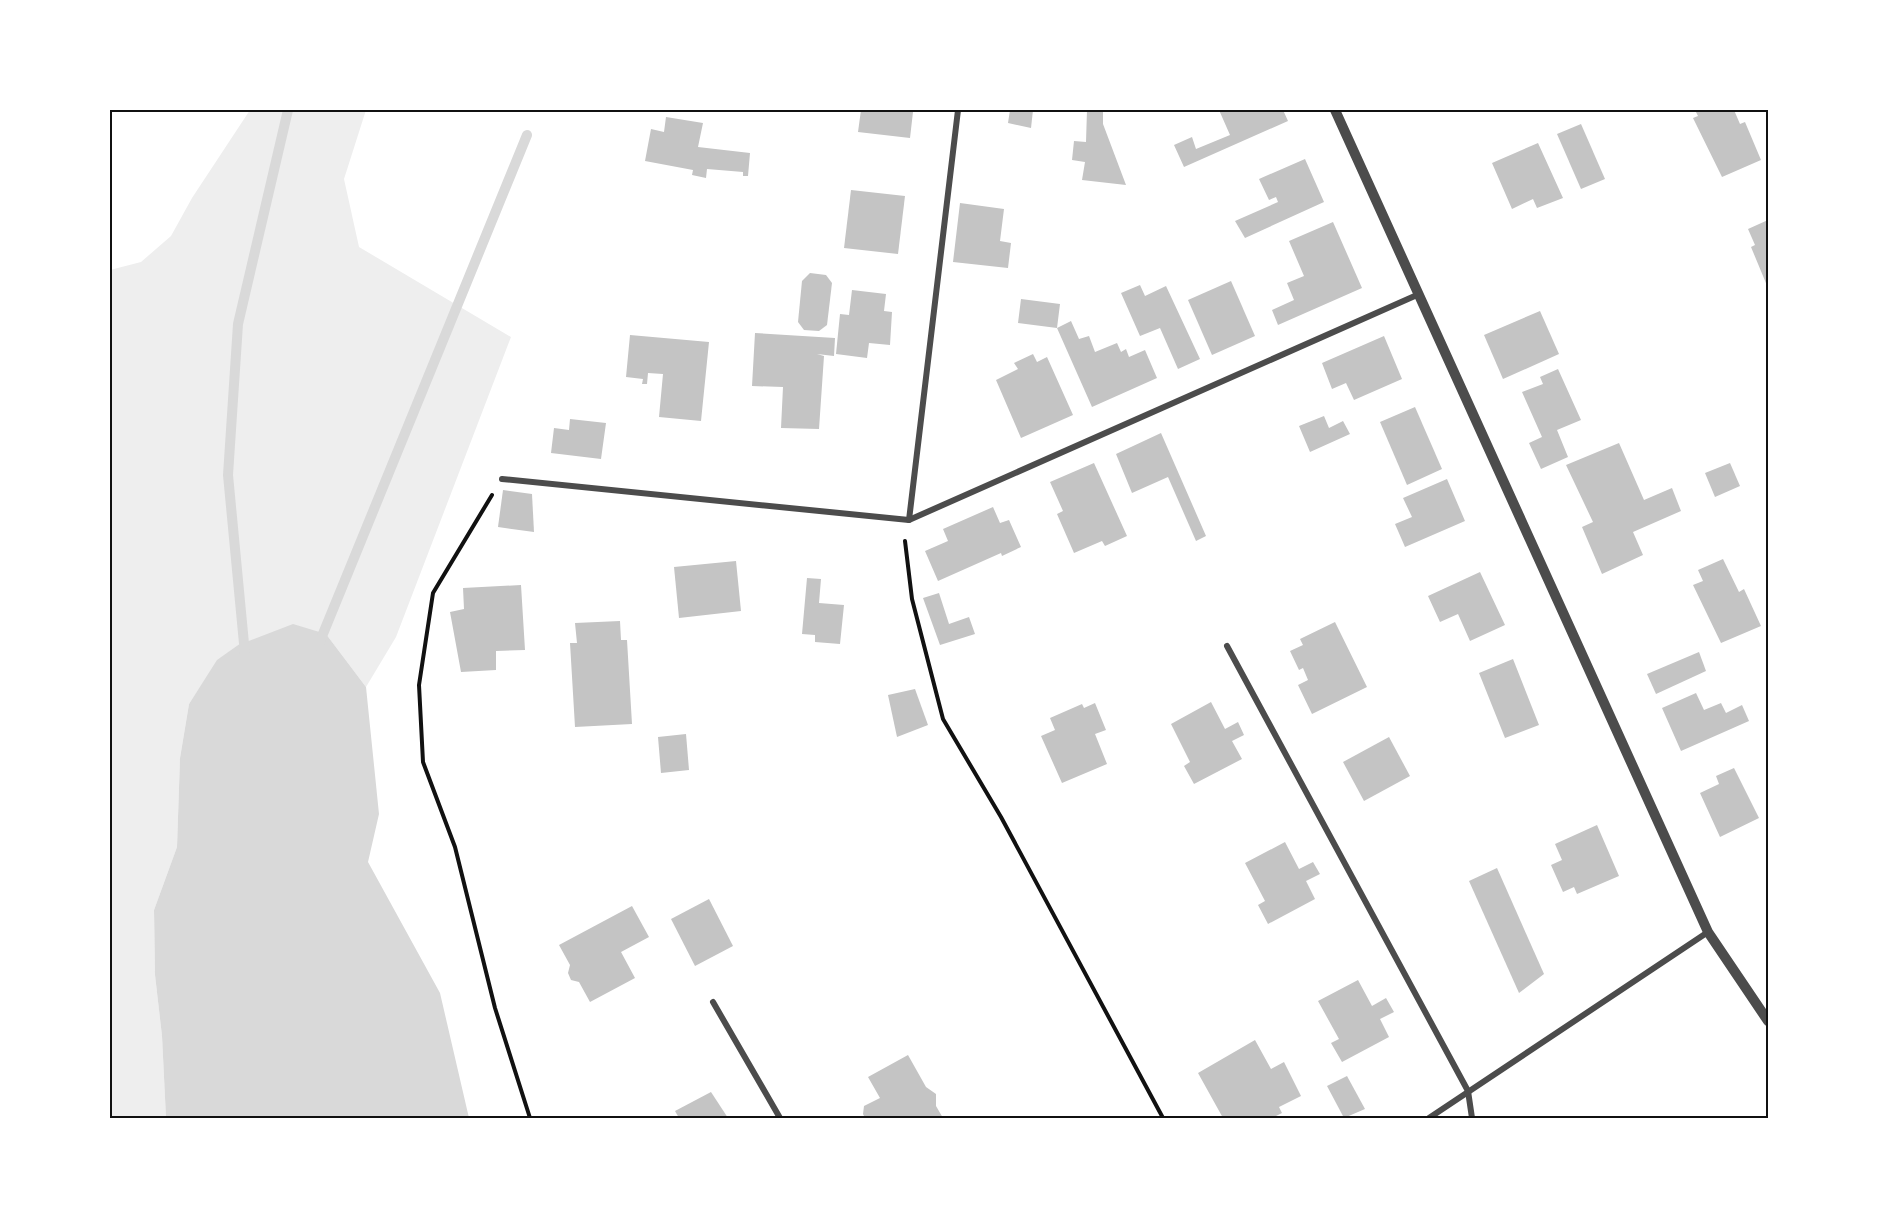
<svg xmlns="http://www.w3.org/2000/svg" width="1878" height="1228" font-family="'Fira Sans Condensed',sans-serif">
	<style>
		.green { fill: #eee }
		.water { fill: #d9d9d9 }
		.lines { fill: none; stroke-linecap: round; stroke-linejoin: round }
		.stream { stroke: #d9d9d9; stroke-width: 10 }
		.building { fill: #c4c4c4 }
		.path { stroke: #111; stroke-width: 4 }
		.minor { stroke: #4c4c4c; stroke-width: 6 }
		.tertiary { stroke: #4c4c4c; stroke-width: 10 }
		.neatline { fill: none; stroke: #111; stroke-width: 2 }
	</style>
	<rect width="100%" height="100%" fill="#fff"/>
	<path class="green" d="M 250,110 L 366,110 L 344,179 L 359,247 L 511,337 L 396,637 L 366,687 L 326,634 L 238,645 L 218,660 L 189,704 L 180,758 L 177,847 L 154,910 L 155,975 L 162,1036 L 166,1118 L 110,1118 L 110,270 L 141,262 L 171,236 L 192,198 Z"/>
	<path class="water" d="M 293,624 L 326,634 L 366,687 L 379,814 L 368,862 L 440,993 L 469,1118 L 166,1118 L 162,1036 L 155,975 L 154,910 L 177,847 L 180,758 L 189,704 L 217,660 L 238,645 Z"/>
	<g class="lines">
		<g class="stream">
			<path d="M 318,646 L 527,135"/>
			<path d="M 245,654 L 228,475 L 238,324 L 288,110"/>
		</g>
	</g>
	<g class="building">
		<path d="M 861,110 L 919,110 L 919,112 L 913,112 L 910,138 L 858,132 Z"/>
		<path d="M 1010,110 L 1033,110 L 1031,128 L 1008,123 Z"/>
		<path d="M 1087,110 L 1103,110 L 1103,124 L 1126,185 L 1082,180 L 1085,162 L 1072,160 L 1074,141 L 1086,142 Z"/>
		<path d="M 1219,110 L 1283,110 L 1288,121 L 1184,167 L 1174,145 L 1192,137 L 1196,149 L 1230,135 Z"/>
		<path d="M 1695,110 L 1734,110 L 1740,124 L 1745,122 L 1761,160 L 1722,177 L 1693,118 L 1698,116 Z"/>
		<path d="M 666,117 L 703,123 L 698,147 L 750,153 L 748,176 L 743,176 L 743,172 L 707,169 L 706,178 L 692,175 L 693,170 L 645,161 L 651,129 L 664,132 Z"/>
		<path d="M 1581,124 L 1605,179 L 1581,189 L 1557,134 Z"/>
		<path d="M 1538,143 L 1563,198 L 1537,208 L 1533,199 L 1512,209 L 1492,163 Z"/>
		<path d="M 1305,159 L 1324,202 L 1245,238 L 1235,221 L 1278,202 L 1276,197 L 1269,200 L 1259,179 Z"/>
		<path d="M 851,190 L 905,196 L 898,254 L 844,248 Z"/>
		<path d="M 960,203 L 1004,209 L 1000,241 L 1011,243 L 1008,268 L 953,262 Z"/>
		<path d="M 1768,220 L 1768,288 L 1751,247 L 1755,245 L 1748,229 Z"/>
		<path d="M 1333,222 L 1362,288 L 1278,325 L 1272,310 L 1294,300 L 1287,283 L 1304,276 L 1289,241 Z"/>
		<path d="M 810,273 L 826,275 L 832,283 L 827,325 L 819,331 L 804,330 L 798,322 L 802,281 Z"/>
		<path d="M 1231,281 L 1255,336 L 1212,355 L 1188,300 Z"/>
		<path d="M 1140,285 L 1145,296 L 1166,286 L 1200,359 L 1178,369 L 1160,328 L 1140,336 L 1121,293 Z"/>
		<path d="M 852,290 L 886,294 L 884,311 L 892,312 L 890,345 L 869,343 L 867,358 L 836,354 L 840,314 L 849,315 Z"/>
		<path d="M 1021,299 L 1060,304 L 1057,328 L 1071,321 L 1079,339 L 1089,336 L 1095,352 L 1117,343 L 1121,352 L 1126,349 L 1129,357 L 1145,350 L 1157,378 L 1092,407 L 1057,328 L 1018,323 Z"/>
		<path d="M 1540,311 L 1559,354 L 1503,379 L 1484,335 Z"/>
		<path d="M 755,333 L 835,338 L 834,356 L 817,354 L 824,356 L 819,429 L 781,428 L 783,387 L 752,386 Z"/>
		<path d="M 630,335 L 709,342 L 701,421 L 659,417 L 663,374 L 648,373 L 647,384 L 642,384 L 643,379 L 626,377 Z"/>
		<path d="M 1384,336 L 1402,379 L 1354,400 L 1346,383 L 1332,389 L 1322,363 Z"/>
		<path d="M 1033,354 L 1037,362 L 1047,357 L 1073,415 L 1021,438 L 996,380 L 1018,369 L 1014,363 Z"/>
		<path d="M 1558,369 L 1581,420 L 1557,430 L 1568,457 L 1541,469 L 1529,443 L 1542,437 L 1522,392 L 1543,384 L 1540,377 Z"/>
		<path d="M 1415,407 L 1442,469 L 1407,485 L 1380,422 Z"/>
		<path d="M 1324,416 L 1329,428 L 1343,421 L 1350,434 L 1310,452 L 1299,426 Z"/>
		<path d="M 570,419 L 606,423 L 601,459 L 551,453 L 554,428 L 569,430 Z"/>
		<path d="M 1161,433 L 1206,536 L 1196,541 L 1168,477 L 1132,493 L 1116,454 Z"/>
		<path d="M 1619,443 L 1644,500 L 1672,488 L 1681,511 L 1633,532 L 1643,555 L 1602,574 L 1582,527 L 1593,522 L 1566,465 Z"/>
		<path d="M 1094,463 L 1127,536 L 1105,546 L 1102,541 L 1074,553 L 1057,514 L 1063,511 L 1050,482 Z"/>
		<path d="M 1730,463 L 1740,486 L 1715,497 L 1705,473 Z"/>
		<path d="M 1447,479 L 1465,521 L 1405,547 L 1395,524 L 1412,517 L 1403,498 Z"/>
		<path d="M 503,490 L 532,494 L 534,532 L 498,527 Z"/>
		<path d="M 993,507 L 1000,523 L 1009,520 L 1021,547 L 1002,556 L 1001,553 L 938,581 L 925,551 L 948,541 L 943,529 Z"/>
		<path d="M 1723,559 L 1739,592 L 1744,589 L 1761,626 L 1721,643 L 1693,585 L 1703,581 L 1698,570 Z"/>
		<path d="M 736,561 L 741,611 L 679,618 L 674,567 Z"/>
		<path d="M 1480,572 L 1505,625 L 1470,641 L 1458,614 L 1440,622 L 1428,596 Z"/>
		<path d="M 807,578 L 821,579 L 819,603 L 844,605 L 840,644 L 815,642 L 815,635 L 802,634 Z"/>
		<path d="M 521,585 L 525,650 L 496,651 L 496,670 L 461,672 L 450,612 L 464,609 L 463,588 Z"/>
		<path d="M 939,593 L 949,624 L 969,617 L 975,634 L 940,645 L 923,598 Z"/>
		<path d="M 620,621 L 621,640 L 627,640 L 632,724 L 575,727 L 570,643 L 577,643 L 575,623 Z"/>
		<path d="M 1335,622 L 1367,687 L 1312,714 L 1298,685 L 1308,680 L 1303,668 L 1299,670 L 1290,651 L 1303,645 L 1300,639 Z"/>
		<path d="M 1699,652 L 1706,671 L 1656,694 L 1647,674 Z"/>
		<path d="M 1513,659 L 1539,725 L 1505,738 L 1479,673 Z"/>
		<path d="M 915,689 L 928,725 L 897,737 L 888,695 Z"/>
		<path d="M 1696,693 L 1704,710 L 1721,703 L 1726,713 L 1742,705 L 1749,721 L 1681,751 L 1662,708 Z"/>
		<path d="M 1211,702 L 1225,729 L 1238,722 L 1244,735 L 1232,741 L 1242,759 L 1194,784 L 1184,766 L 1190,762 L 1171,724 Z"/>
		<path d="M 1095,703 L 1106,730 L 1095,734 L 1107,764 L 1062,783 L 1041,736 L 1055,730 L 1050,718 L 1082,704 L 1084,708 Z"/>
		<path d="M 686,734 L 689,770 L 661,773 L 658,737 Z"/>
		<path d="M 1389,737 L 1410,776 L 1364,801 L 1343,762 Z"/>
		<path d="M 1734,768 L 1759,818 L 1720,837 L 1700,793 L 1719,784 L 1716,776 Z"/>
		<path d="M 1597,825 L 1619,876 L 1577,894 L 1574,887 L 1563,892 L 1551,865 L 1562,860 L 1555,844 Z"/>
		<path d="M 1285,842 L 1299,869 L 1313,862 L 1320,874 L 1306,881 L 1315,899 L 1268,924 L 1258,905 L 1265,901 L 1245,863 Z"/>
		<path d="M 1497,868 L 1544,974 L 1519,993 L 1469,881 Z"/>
		<path d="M 709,899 L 733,946 L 695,966 L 671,919 Z"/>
		<path d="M 632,906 L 649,937 L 621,952 L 635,978 L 590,1002 L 579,982 L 571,980 L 568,973 L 570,965 L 559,945 Z"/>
		<path d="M 1358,980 L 1372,1006 L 1386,998 L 1394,1012 L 1380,1019 L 1389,1037 L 1342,1062 L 1331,1043 L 1339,1039 L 1318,1001 Z"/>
		<path d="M 1255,1040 L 1271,1069 L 1284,1062 L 1301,1096 L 1279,1107 L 1282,1113 L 1272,1118 L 1223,1118 L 1198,1073 Z"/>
		<path d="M 908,1055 L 926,1087 L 936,1094 L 936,1106 L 943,1118 L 865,1118 L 863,1114 L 864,1106 L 880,1098 L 868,1077 Z"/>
		<path d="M 1347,1076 L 1365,1109 L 1344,1118 L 1327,1086 Z"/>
		<path d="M 711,1092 L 728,1118 L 679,1118 L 675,1111 Z"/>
	</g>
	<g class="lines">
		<g class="path">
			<path d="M 492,495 L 433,593 L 419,685 L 423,762 L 455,847 L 495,1008 L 530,1118"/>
			<path d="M 905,541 L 912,599 L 943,719 L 1001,817 L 1163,1118"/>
		</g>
		<g class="minor">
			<path d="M 502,479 L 909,520 L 1417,295"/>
			<path d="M 909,520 L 958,110"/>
			<path d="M 1227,646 L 1468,1091 L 1472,1118"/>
			<path d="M 713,1002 L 780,1118"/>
			<path d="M 1429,1118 L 1708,932"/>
		</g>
		<path class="tertiary" d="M 1335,110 L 1708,932 L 1768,1021"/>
	</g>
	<rect width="1878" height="1228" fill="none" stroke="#ffffff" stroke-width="222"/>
	<rect x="111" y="111" width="1656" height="1006" class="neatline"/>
</svg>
